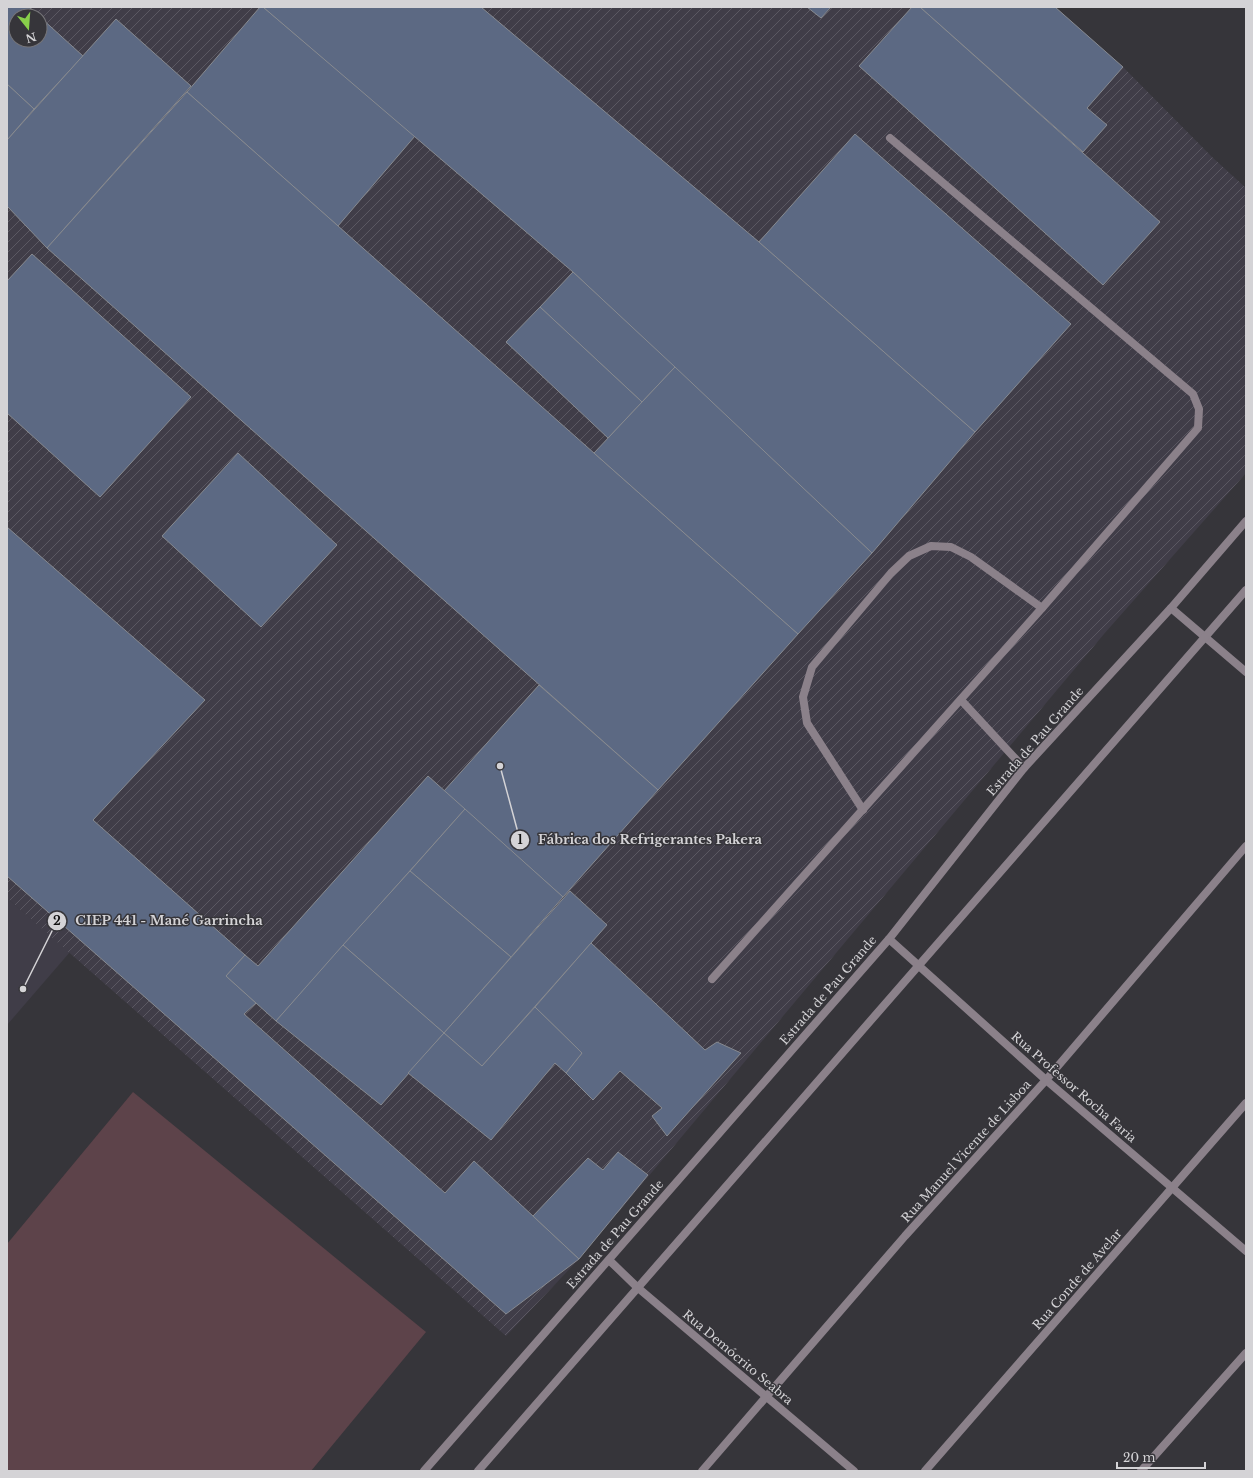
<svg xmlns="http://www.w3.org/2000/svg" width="1253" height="1478" font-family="'Libre Baskerville',serif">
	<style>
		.built { fill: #403d48 }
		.industrial { fill: url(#industrial-furrows); fill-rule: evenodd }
		.pitch { fill: #5d434a }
		.building { fill: #5c6983; stroke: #878a90 }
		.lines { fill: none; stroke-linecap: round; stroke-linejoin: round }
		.service { stroke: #8b818a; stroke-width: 8 }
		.minor { stroke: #8b818a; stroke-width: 8 }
		.tertiary { stroke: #8b818a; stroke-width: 8 }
		.labels { text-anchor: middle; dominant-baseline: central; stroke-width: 3; stroke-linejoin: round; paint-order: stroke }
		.street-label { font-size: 12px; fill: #d4d3d6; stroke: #36353a }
		.leader { fill: none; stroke: #d4d3d6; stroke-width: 1.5 }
		.callout-dot { fill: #d4d3d6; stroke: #36353a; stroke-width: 1.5 }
		.mark-label { font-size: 12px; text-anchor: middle; font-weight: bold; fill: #111 }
		.callout-label { font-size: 13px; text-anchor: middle; font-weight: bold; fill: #d4d3d6; stroke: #36353a; stroke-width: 3; stroke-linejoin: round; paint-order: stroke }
	</style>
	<defs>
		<pattern id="industrial-furrows" width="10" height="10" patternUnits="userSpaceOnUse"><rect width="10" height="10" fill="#403d48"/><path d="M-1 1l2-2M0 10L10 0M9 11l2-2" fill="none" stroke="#5b5862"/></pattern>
	</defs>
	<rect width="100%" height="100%" fill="#36353a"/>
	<path class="built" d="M 7,898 L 70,952 L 7,1025 Z"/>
	<path class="industrial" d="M 7,7 L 1055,7 L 1123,67 L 1212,157 L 1246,188 L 1246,473 L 1104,634 L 579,1259 L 506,1336 L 7,898 ZM 16,16 L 40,16 L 40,40 L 16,40 Z"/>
	<path class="pitch" d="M 133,1092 L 426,1332 L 311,1471 L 7,1471 L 7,1244 Z"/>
	<g class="building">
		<path d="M 7,7 L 29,7 L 39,16 L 16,16 L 16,40 L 40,40 L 40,17 L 83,56 L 34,109 L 7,84 Z"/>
		<path d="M 260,7 L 263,7 L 415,136 L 338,226 L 187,92 Z"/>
		<path d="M 263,7 L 481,7 L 759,242 L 975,432 L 872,553 L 573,272 Z"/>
		<path d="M 807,7 L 831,7 L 821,18 Z"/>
		<path d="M 912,7 L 920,7 L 1160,222 L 1103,285 L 859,66 Z"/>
		<path d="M 920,7 L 1055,7 L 1123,67 L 1087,108 L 1107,125 L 1083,152 Z"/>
		<path d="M 116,19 L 191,86 L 47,248 L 7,206 L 7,140 Z"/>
		<path d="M 7,84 L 34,109 L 7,140 Z"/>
		<path d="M 187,92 L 798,634 L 658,790 L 47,248 Z"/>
		<path d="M 855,134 L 1071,324 L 975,432 L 759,242 Z"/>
		<path d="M 32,254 L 191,397 L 100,497 L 7,413 L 7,281 Z"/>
		<path d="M 573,272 L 675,367 L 642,402 L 540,307 Z"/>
		<path d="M 540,307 L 642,402 L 608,438 L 506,342 Z"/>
		<path d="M 675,367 L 872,553 L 798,634 L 594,453 Z"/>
		<path d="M 238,453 L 337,545 L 261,627 L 162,536 Z"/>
		<path d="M 7,527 L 205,700 L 93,820 L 245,955 L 226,976 L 256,1003 L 244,1014 L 445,1193 L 474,1161 L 579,1259 L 506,1314 L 7,876 Z"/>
		<path d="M 539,685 L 658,790 L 563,897 L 444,791 Z"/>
		<path d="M 428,776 L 465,809 L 276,1021 L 226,976 L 245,955 L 258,966 Z"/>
		<path d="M 465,809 L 563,897 L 511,957 L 410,871 Z"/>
		<path d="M 410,871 L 511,957 L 444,1033 L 343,945 Z"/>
		<path d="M 570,891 L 607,925 L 482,1066 L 444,1033 Z"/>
		<path d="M 591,943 L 705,1050 L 717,1042 L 741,1053 L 667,1136 L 652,1116 L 662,1108 L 620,1071 L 593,1100 L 566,1073 L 582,1053 L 535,1007 Z"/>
		<path d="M 343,945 L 444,1033 L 381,1105 L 276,1021 Z"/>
		<path d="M 535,1007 L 582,1053 L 566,1073 L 555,1063 L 491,1140 L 408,1073 L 444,1033 L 482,1066 Z"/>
		<path d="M 618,1152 L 648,1175 L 579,1259 L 533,1216 L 588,1158 L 603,1170 Z"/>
	</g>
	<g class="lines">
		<g class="service">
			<path d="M 961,700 L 1024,768"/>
			<path d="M 863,810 L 807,723 L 803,697 L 812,667 L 891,573 L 909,556 L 931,546 L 951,547 L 971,557 L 1042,608"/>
			<path d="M 712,979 L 1042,608 L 1198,428 L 1199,409 L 1193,394 L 890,138"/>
		</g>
		<g class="minor">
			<path d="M 1171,608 L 1246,672"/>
			<path d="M 889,939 L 1046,1080 L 1246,1251"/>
			<path d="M 609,1260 L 637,1287 L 854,1471"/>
			<path d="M 478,1471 L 1246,590"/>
			<path d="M 702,1471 L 905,1236 L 1046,1080 L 1246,846"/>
			<path d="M 925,1471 L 1246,1103"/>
			<path d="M 1141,1471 L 1246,1353"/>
		</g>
		<path class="tertiary" d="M 424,1471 L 889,939 L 1024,768 L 1171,608 L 1246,521"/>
	</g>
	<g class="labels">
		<g class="street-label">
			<text transform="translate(1035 741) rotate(-49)">Estrada de Pau Grande</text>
			<text transform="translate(828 990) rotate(-49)">Estrada de Pau Grande</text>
			<text transform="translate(1074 1087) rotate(41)">Rua Professor Rocha Faria</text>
			<text transform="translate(966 1151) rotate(-48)">Rua Manuel Vicente de Lisboa</text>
			<text transform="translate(615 1234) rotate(-49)">Estrada de Pau Grande</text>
			<text transform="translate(1077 1279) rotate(-49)">Rua Conde de Avelar</text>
			<text transform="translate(738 1357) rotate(40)">Rua Demócrito Seabra</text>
		</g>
	</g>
	<path class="leader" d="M500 766L520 840M23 989L57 921"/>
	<g class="callout-dot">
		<circle cx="500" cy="766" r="4"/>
		<circle cx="23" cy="989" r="4"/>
		<circle cx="520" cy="840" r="10"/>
		<circle cx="57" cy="921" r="10"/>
	</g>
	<g class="mark-label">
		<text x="520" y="844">1</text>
		<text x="57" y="925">2</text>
	</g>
	<g class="callout-label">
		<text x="650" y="844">Fábrica dos Refrigerantes Pakera</text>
		<text x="169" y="925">CIEP 441 - Mané Garrincha</text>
	</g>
	<rect width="1253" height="1478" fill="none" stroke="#d4d3d6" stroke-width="16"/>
	<g transform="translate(28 28) rotate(163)"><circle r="19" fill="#36353a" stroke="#757478"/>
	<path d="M0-3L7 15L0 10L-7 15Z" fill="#88cf4a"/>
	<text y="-6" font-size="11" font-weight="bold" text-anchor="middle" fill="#d4d3d6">N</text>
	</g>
	<path d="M1117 1462v6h88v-6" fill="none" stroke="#d4d3d6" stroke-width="2"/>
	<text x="1123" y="1462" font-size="12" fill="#d4d3d6" stroke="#36353a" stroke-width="3" paint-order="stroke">20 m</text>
</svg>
